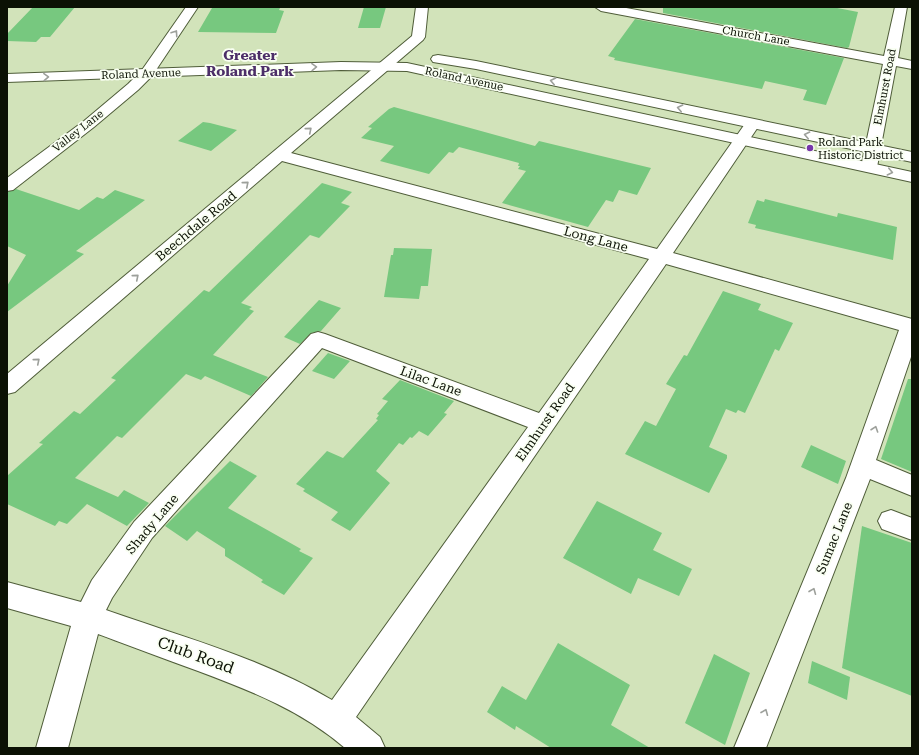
<svg xmlns="http://www.w3.org/2000/svg" width="919" height="755" font-family="'Roboto Serif',serif">
	<style>
		.building { fill: #77c87f }
		.lines { fill: none; stroke-linecap: round; stroke-linejoin: round }
		.minor-casing { stroke: #4f5d39; stroke-width: 2 }
		.major-casing { stroke: #4f5d39; stroke-width: 2 }
		.minor { fill: #fff; fill-rule: evenodd }
		.major { fill: #fff; fill-rule: evenodd }
		.oneway { stroke: #9da09b }
		.poi-dot { fill: #7736ab; stroke: #f9fff2; stroke-width: 1.5 }
		.labels { text-anchor: middle; dominant-baseline: central; stroke-width: 3.5; stroke-linejoin: round; paint-order: stroke }
		.far-street-label { font-size: 11px; fill: #0b1104; stroke: #f9fff2 }
		.far-poi-label { font-size: 11px; fill: #0b1104; stroke: #f9fff2; text-anchor: start }
		.street-label { font-size: 13px; fill: #0b1104; stroke: #f9fff2 }
		.far-district-label { font-size: 14px; font-weight: bold; fill: #4c2e68; stroke: #f9fff2 }
		.near-street-label { font-size: 16px; fill: #0b1104; stroke: #f9fff2 }
	</style>
	<rect width="100%" height="100%" fill="#d2e3ba"/>
	<g class="building">
		<path d="M 33,7 L 75,7 L 50,37 L 41,37 L 36,42 L 7,41 L 7,34 Z"/>
		<path d="M 364,7 L 386,7 L 380,28 L 358,28 Z"/>
		<path d="M 663,7 L 832,7 L 858,12 L 849,47 L 847,48 L 663,13 Z"/>
		<path d="M 212,8 L 280,8 L 279,10 L 284,11 L 276,33 L 198,32 Z"/>
		<path d="M 635,19 L 844,58 L 826,105 L 803,100 L 807,90 L 765,81 L 762,89 L 614,60 L 615,58 L 608,56 Z"/>
		<path d="M 394,107 L 535,146 L 539,141 L 651,168 L 637,195 L 619,190 L 613,202 L 606,200 L 588,227 L 502,203 L 526,171 L 518,169 L 520,166 L 518,166 L 519,163 L 459,147 L 453,153 L 449,152 L 429,174 L 380,161 L 394,146 L 361,138 L 372,128 L 368,127 L 389,109 Z"/>
		<path d="M 203,122 L 210,123 L 237,130 L 211,151 L 178,141 Z"/>
		<path d="M 322,183 L 352,192 L 341,203 L 350,206 L 319,238 L 310,235 L 241,303 L 252,307 L 249,309 L 254,311 L 213,355 L 268,377 L 251,396 L 205,376 L 201,380 L 186,374 L 122,438 L 117,436 L 75,478 L 118,497 L 124,490 L 149,503 L 127,526 L 87,504 L 67,524 L 59,521 L 55,526 L 7,504 L 7,476 L 43,444 L 39,443 L 74,411 L 80,414 L 116,380 L 111,378 L 204,290 L 209,292 Z"/>
		<path d="M 16,189 L 79,210 L 97,197 L 103,199 L 115,190 L 145,200 L 76,251 L 84,254 L 7,312 L 7,286 L 26,255 L 7,246 L 7,192 Z"/>
		<path d="M 765,199 L 837,217 L 838,213 L 897,227 L 893,260 L 755,228 L 756,225 L 748,223 L 757,200 L 764,202 Z"/>
		<path d="M 394,248 L 432,249 L 428,286 L 421,286 L 419,299 L 384,297 L 391,255 L 393,255 Z"/>
		<path d="M 723,291 L 761,304 L 758,310 L 793,323 L 779,351 L 775,349 L 745,413 L 738,410 L 736,413 L 726,409 L 709,447 L 727,455 L 727,458 L 709,493 L 625,454 L 645,421 L 656,426 L 676,389 L 666,384 L 684,355 L 687,356 Z"/>
		<path d="M 319,300 L 341,308 L 321,331 L 311,333 L 300,344 L 284,337 Z"/>
		<path d="M 328,353 L 350,361 L 334,379 L 312,371 Z"/>
		<path d="M 908,379 L 912,379 L 912,472 L 881,459 Z"/>
		<path d="M 400,380 L 454,401 L 444,413 L 447,414 L 428,436 L 419,431 L 412,438 L 410,437 L 403,445 L 399,443 L 376,471 L 390,483 L 350,531 L 331,520 L 338,512 L 303,491 L 305,489 L 296,484 L 327,451 L 343,458 L 378,420 L 376,419 L 379,415 L 377,414 L 388,401 L 382,399 Z"/>
		<path d="M 811,445 L 846,461 L 838,484 L 801,467 Z"/>
		<path d="M 230,461 L 257,476 L 228,508 L 301,549 L 299,551 L 313,558 L 284,595 L 261,582 L 263,580 L 225,556 L 225,549 L 197,531 L 187,541 L 165,526 Z"/>
		<path d="M 597,501 L 662,533 L 653,550 L 692,569 L 679,596 L 638,578 L 631,594 L 563,558 Z"/>
		<path d="M 862,526 L 912,543 L 912,696 L 842,668 Z"/>
		<path d="M 558,643 L 630,685 L 611,725 L 650,748 L 551,748 L 516,726 L 515,730 L 487,712 L 502,686 L 526,700 Z"/>
		<path d="M 714,654 L 750,673 L 725,745 L 685,723 Z"/>
		<path d="M 812,661 L 850,677 L 847,700 L 808,683 Z"/>
	</g>
	<g class="lines">
		<defs>
			<g id="minor">
				<path d="M 186,7 L 198,7 L 152,76 L 138,90 L 94,127 L 13,190 L 7,191 L 7,178 L 84,121 L 128,84 L 142,70 Z"/>
				<path d="M 416,7 L 428,7 L 425,37 L 423,40 L 291,153 L 657,249 L 747,121 L 757,121 L 760,124 L 673,253 L 912,319 L 912,354 L 876,460 L 912,475 L 912,496 L 870,479 L 766,748 L 734,748 L 846,478 L 899,330 L 666,264 L 356,717 L 380,737 L 385,748 L 345,748 C 301,710 251,691 198,671 C 164,659 131,646 98,634 L 68,748 L 36,748 L 71,626 L 7,608 L 7,582 L 81,602 L 92,580 L 134,522 L 311,334 L 318,332 L 325,334 L 539,413 L 649,259 L 282,161 L 15,392 L 7,394 L 7,374 L 412,36 ZM 322,348 L 528,427 L 332,700 C 262,658 182,637 106,610 L 112,598 L 152,538 Z"/>
				<path d="M 595,7 L 621,7 L 884,56 L 895,7 L 907,7 L 898,58 L 912,61 L 912,69 L 896,66 L 877,167 L 875,170 L 869,172 L 863,170 L 861,167 L 883,64 L 601,11 Z"/>
				<path d="M 891,510 L 912,518 L 912,540 L 882,529 L 878,521 L 882,513 Z"/>
			</g>
			<g id="major">
				<path d="M 438,55 L 476,61 L 912,152 L 912,162 L 476,69 L 433,62 L 431,59 L 433,56 Z"/>
				<path d="M 341,62 L 407,63 L 912,172 L 912,182 L 407,71 L 341,70 L 7,82 L 7,74 Z"/>
			</g>
		</defs>
		<use href="#minor" class="minor-casing"/>
		<use href="#major" class="major-casing"/>
		<use href="#minor" class="minor"/>
		<use href="#major" class="major"/>
	</g>
	<defs><path id="oneway-chevron" d="M-2-3.5L2.5 0L-2 3.5" fill="none" stroke-width="1.6" stroke-linecap="round" stroke-linejoin="round"/></defs>
	<g class="oneway">
		<use href="#oneway-chevron" transform="translate(175 33) rotate(-56)"/>
		<use href="#oneway-chevron" transform="translate(314 67) rotate(-2)"/>
		<use href="#oneway-chevron" transform="translate(46 77) rotate(-2)"/>
		<use href="#oneway-chevron" transform="translate(553 81) rotate(-168)"/>
		<use href="#oneway-chevron" transform="translate(680 108) rotate(-168)"/>
		<use href="#oneway-chevron" transform="translate(309 130) rotate(-40)"/>
		<use href="#oneway-chevron" transform="translate(807 135) rotate(-168)"/>
		<use href="#oneway-chevron" transform="translate(890 172) rotate(13)"/>
		<use href="#oneway-chevron" transform="translate(246 184) rotate(-40)"/>
		<use href="#oneway-chevron" transform="translate(136 277) rotate(-40)"/>
		<use href="#oneway-chevron" transform="translate(37 361) rotate(-40)"/>
		<use href="#oneway-chevron" transform="translate(875 429) rotate(-71)"/>
		<use href="#oneway-chevron" transform="translate(813 591) rotate(-68)"/>
		<use href="#oneway-chevron" transform="translate(765 712) rotate(-68)"/>
	</g>
	<circle class="poi-dot" cx="810" cy="148" r="4"/>
	<g class="labels">
		<g class="far-street-label">
			<text transform="translate(756 36) rotate(10)">Church Lane</text>
			<text transform="translate(141 74) rotate(-2)">Roland Avenue</text>
			<text transform="translate(464 79) rotate(12)">Roland Avenue</text>
			<text transform="translate(885 87) rotate(-79)">Elmhurst Road</text>
			<text transform="translate(78 131) rotate(-38)">Valley Lane</text>
		</g>
		<g class="far-poi-label">
			<text x="818" y="142">Roland Park<tspan x="818" dy="13">Historic District</tspan></text>
		</g>
		<g class="street-label">
			<text transform="translate(196 226) rotate(-40)">Beechdale Road</text>
			<text transform="translate(596 239) rotate(15)">Long Lane</text>
			<text transform="translate(431 381) rotate(20)">Lilac Lane</text>
			<text transform="translate(545 422) rotate(-55)">Elmhurst Road</text>
			<text transform="translate(152 524) rotate(-50)">Shady Lane</text>
			<text transform="translate(834 538) rotate(-68)">Sumac Lane</text>
		</g>
		<g class="far-district-label">
			<text x="250" y="55">Greater<tspan x="250" dy="16">Roland Park</tspan></text>
		</g>
		<g class="near-street-label">
			<text transform="translate(196 655) rotate(20)">Club Road</text>
		</g>
	</g>
	<rect width="919" height="755" fill="none" stroke="#0b1104" stroke-width="16"/>
</svg>
